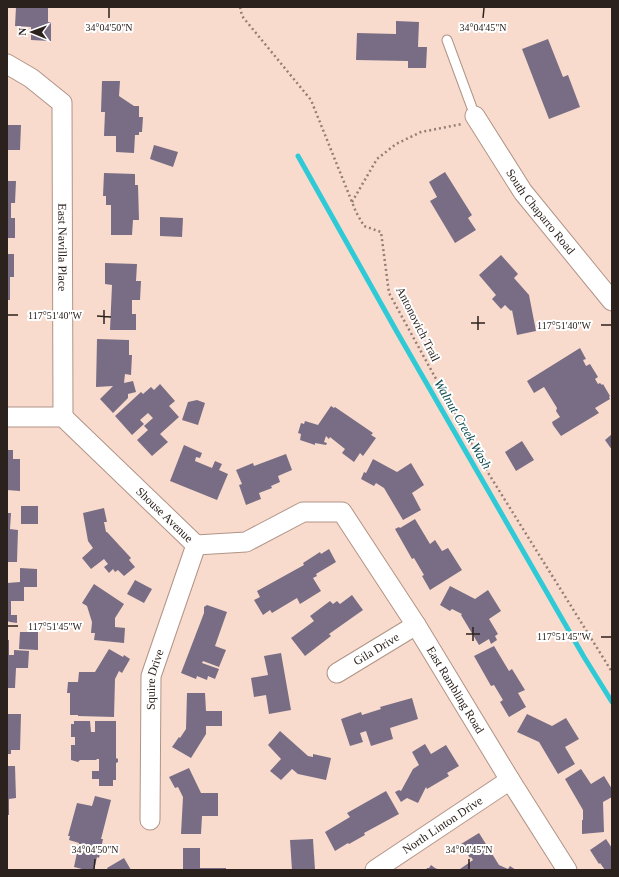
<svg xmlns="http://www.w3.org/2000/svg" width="619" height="877" font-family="Georgia,serif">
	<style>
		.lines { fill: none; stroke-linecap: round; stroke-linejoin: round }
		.stream { stroke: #30cad7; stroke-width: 5 }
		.building { fill: #786d84 }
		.lane-casing { stroke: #b09487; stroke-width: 11 }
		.street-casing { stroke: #b09487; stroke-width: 21 }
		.path { stroke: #937f75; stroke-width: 2.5; stroke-dasharray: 2 3; stroke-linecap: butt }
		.lane { stroke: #fff; stroke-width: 9 }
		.street { stroke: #fff; stroke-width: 19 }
		.ticks { fill: none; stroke: #2c221d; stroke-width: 1.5 }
		.labels { text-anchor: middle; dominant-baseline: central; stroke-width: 4; stroke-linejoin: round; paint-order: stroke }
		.street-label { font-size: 12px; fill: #2c221d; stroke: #fff }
		.water-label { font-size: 13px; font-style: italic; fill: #0d4d52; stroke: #fff }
		.ticks-label { font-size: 10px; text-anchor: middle; fill: #2c221d; stroke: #fff; stroke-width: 4; stroke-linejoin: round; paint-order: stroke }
	</style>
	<rect width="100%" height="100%" fill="#f9dbcd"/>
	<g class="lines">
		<path class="stream" d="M 298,156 L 397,332 L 584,657 L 612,702"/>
	</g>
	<g class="building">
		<path d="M 16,7 L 48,7 L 48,22 L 51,22 L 51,41 L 31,40 L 31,27 L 15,26 Z"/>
		<path d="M 396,21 L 419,22 L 418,47 L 427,47 L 426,68 L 408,68 L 408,61 L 356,60 L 357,33 L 396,34 Z"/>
		<path d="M 548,39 L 563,77 L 568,75 L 580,107 L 549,119 L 522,49 Z"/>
		<path d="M 102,81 L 120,81 L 119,96 L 134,106 L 139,106 L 139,117 L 143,117 L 142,132 L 139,132 L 139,135 L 135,135 L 134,153 L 116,152 L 116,136 L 104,136 L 105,112 L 101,112 Z"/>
		<path d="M 7,125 L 21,125 L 20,150 L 7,150 Z"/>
		<path d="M 154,145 L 178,152 L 173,167 L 150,159 Z"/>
		<path d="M 445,172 L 472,215 L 468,218 L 476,230 L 455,243 L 430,201 L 437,197 L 429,182 Z"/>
		<path d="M 104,173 L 135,174 L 135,185 L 138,185 L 139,220 L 133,220 L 132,235 L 111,235 L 111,205 L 106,205 L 106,196 L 103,196 Z"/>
		<path d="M 7,181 L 16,181 L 15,203 L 11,203 L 11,218 L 15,218 L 15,238 L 7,238 Z"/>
		<path d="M 160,217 L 183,218 L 182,237 L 160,236 Z"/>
		<path d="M 7,254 L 14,254 L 14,277 L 10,277 L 10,300 L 7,300 Z"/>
		<path d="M 501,255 L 518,274 L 514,278 L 529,295 L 536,331 L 517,335 L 512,310 L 511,311 L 505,305 L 501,309 L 492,299 L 496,295 L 479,275 Z"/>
		<path d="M 105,263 L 137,264 L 136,281 L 141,281 L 140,300 L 132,300 L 132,314 L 136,314 L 136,330 L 110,330 L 112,285 L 105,284 Z"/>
		<path d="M 97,339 L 129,340 L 129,355 L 132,355 L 131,375 L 125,374 L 124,383 L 133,381 L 136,392 L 128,394 L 128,398 L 113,413 L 100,399 L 113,386 L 96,387 Z"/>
		<path d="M 580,348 L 586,359 L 583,360 L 586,366 L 590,364 L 598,377 L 595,379 L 598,384 L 600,383 L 602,385 L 603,384 L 610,396 L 609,397 L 610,399 L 595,408 L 599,413 L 561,436 L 553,425 L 552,422 L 560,417 L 556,411 L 557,408 L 544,387 L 534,393 L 527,381 Z"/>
		<path d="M 160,384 L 175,401 L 169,406 L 179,417 L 160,434 L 168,442 L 152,456 L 137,440 L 148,430 L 144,426 L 153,418 L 148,413 L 140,420 L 144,424 L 132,435 L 115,416 L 141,392 L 143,394 L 151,387 L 154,390 Z"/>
		<path d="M 197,400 L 205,403 L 198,425 L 182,420 L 188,402 Z"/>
		<path d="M 331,406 L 334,408 L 335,407 L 373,433 L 371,435 L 376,438 L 363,456 L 360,453 L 354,462 L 342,453 L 345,449 L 330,437 L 329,439 L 326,436 L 324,442 L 327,443 L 326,445 L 315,443 L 315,445 L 300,440 L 301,434 L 298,433 L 301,423 L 304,424 L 305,421 L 318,425 Z"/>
		<path d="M 612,434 L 612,450 L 605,440 Z"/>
		<path d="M 522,441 L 534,460 L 516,471 L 505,452 Z"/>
		<path d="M 184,445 L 202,453 L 200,458 L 196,457 L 195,461 L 212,468 L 215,461 L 222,464 L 219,470 L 228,474 L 217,500 L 170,481 Z"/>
		<path d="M 7,450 L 13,450 L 13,459 L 20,459 L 20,491 L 7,490 Z"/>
		<path d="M 286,454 L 292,470 L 278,476 L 280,482 L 271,486 L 272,488 L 259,493 L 261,499 L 246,505 L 239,485 L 242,484 L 236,470 L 253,463 L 254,466 Z"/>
		<path d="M 373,459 L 397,472 L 411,463 L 424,485 L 412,493 L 421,510 L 403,520 L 384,488 L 376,483 L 374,486 L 361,479 L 364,472 L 366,473 Z"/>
		<rect x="21" y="506" width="17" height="18"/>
		<path d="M 104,508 L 107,522 L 104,522 L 106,532 L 107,532 L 131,558 L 129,560 L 135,567 L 124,576 L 118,570 L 115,572 L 113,569 L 109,573 L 104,567 L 108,564 L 104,559 L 91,569 L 82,558 L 93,548 L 88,541 L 83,513 Z"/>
		<path d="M 7,513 L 11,513 L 10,529 L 18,530 L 17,562 L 7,562 Z"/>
		<path d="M 415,519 L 430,544 L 435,540 L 442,551 L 448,548 L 462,570 L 430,590 L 422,576 L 424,575 L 414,558 L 412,559 L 395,529 L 399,527 L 400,528 Z"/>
		<path d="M 329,549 L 336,562 L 316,574 L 317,576 L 313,578 L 321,591 L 300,604 L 297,598 L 272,613 L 270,610 L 263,615 L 254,600 L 260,597 L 257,591 L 304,565 L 303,563 L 320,552 L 321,554 Z"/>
		<path d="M 20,568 L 37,569 L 37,587 L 24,587 L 24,601 L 11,601 L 11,615 L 17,615 L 17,623 L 10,622 L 7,621 L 7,583 L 20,582 Z"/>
		<path d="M 135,580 L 152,589 L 144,603 L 127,594 Z"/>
		<path d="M 94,584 L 124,604 L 115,618 L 115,627 L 125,628 L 124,643 L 94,640 L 95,633 L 91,633 L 92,622 L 87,606 L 82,603 Z"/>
		<path d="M 450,586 L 475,599 L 488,590 L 501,611 L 489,619 L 498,634 L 495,636 L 497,640 L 491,644 L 489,639 L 479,645 L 461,615 L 462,614 L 452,609 L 450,611 L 440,605 Z"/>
		<path d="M 352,595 L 363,610 L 329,634 L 331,636 L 305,656 L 291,638 L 314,621 L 310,616 L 330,601 L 333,604 L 337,601 L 340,604 Z"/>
		<path d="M 207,605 L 227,612 L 215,646 L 226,650 L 219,667 L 203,661 L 202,663 L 219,669 L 215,679 L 208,676 L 207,680 L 197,676 L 196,679 L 181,673 L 204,613 L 204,607 Z"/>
		<path d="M 20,632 L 38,632 L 38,650 L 19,649 Z"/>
		<path d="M 7,640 L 9,640 L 9,655 L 14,655 L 14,650 L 29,651 L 28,668 L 16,668 L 15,688 L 7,688 Z"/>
		<path d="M 494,646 L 509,671 L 512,669 L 525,690 L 518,693 L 526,707 L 509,717 L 500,702 L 503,700 L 494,685 L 491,686 L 474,656 Z"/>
		<path d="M 109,649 L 123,657 L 124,655 L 130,659 L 122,673 L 119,671 L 115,679 L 114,717 L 78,716 L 78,715 L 70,715 L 70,693 L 67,693 L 68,682 L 78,682 L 79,672 L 95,672 Z"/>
		<path d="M 281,653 L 291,710 L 269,714 L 266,695 L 254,697 L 251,678 L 268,675 L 264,656 Z"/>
		<path d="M 187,693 L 205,693 L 206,711 L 222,711 L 222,726 L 206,726 L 206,734 L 191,758 L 172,747 L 179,737 L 180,738 L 186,729 Z"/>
		<path d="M 412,698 L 418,719 L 390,728 L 393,739 L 371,746 L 366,731 L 360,733 L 363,742 L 350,746 L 341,719 L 361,712 L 362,715 L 381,709 L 380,707 Z"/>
		<path d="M 7,714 L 21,714 L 20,750 L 11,750 L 11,754 L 7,754 Z"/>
		<path d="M 527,714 L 552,726 L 566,718 L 579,739 L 565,747 L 575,764 L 558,774 L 539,742 L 517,732 Z"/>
		<path d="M 74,721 L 90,721 L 91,732 L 95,732 L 95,721 L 116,721 L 116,758 L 118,759 L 118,762 L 116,763 L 116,780 L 113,780 L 113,786 L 99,786 L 99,779 L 92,779 L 92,771 L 99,771 L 99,759 L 97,759 L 96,760 L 80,760 L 78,762 L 71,760 L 71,745 L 75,745 L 75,737 L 71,737 L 71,724 L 74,724 Z"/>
		<path d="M 280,731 L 308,756 L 313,757 L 313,754 L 331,758 L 326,780 L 298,774 L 292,769 L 281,780 L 270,771 L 281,759 L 268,745 Z"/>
		<path d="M 425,744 L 431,754 L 446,745 L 459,766 L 447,773 L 449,776 L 427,789 L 426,787 L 418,803 L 407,798 L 401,802 L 395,792 L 399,790 L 401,791 L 413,769 L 419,765 L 412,752 Z"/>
		<path d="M 7,766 L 15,766 L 16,798 L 9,799 L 9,815 L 7,815 Z"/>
		<path d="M 189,768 L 201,793 L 218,793 L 218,816 L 202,816 L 201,834 L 181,834 L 183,797 L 178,787 L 175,788 L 169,777 Z"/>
		<path d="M 581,769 L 591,784 L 604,776 L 612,789 L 612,797 L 603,802 L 604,832 L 582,834 L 582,820 L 583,820 L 583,810 L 565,779 Z"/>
		<path d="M 386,791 L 399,814 L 364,833 L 365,835 L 349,844 L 348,843 L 335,851 L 325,832 L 350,817 L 347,813 Z"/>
		<path d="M 95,796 L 111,800 L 101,839 L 103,839 L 99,858 L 97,857 L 94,870 L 86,870 L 74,867 L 79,843 L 69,840 L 70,836 L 68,836 L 77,803 L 92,806 Z"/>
		<path d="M 479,833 L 499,865 L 508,869 L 510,866 L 516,870 L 461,870 L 460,869 L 473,860 L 471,857 L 470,858 L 461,844 Z"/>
		<path d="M 313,839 L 315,870 L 292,870 L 290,840 Z"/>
		<path d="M 606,839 L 612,848 L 612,870 L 605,870 L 600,863 L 599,864 L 590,850 Z"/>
		<path d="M 183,848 L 200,848 L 200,868 L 226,868 L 226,870 L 185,870 L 183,869 Z"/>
		<path d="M 124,858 L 131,870 L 108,870 L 107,868 Z"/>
		<path d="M 431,865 L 435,868 L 440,870 L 426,870 L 427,868 L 429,868 Z"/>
	</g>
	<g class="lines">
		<defs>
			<path id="lane" d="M 447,40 L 475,116"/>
			<g id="street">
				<path id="s1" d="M 7,64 L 31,78 L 62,103 L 63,417"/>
				<path id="s2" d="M 475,116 L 523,192 L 612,301"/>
				<path id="s3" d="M 7,417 L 63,417 L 196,545 L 246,542 L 303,512 L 342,512 L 416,625 L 510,780 L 567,870"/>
				<path id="s4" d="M 337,673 L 416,625"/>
				<path id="s5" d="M 150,820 L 151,676 L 196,545"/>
				<path id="s6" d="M 375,870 L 510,780"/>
			</g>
		</defs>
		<use href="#lane" class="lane-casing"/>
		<use href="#street" class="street-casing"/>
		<g class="path">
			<path d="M 240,7 L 242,16 L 311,100 L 356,212 L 364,226 L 381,232 L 389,293 L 482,463 L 612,672"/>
			<path d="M 352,202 L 377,159 L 396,144 L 421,132 L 462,124"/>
		</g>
		<use href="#lane" class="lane"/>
		<use href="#street" class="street"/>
	</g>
	<path class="ticks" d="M 109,18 L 109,8M 483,18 L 484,8M 8,315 L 18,315M 97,316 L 111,317M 471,323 L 485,323M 104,324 L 104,310M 601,325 L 611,325M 478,330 L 478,316M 8,626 L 18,626M 466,634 L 480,634M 601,637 L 611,637M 473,641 L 473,627M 94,869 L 95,859M 469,869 L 469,859"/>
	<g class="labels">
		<g class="street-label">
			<text stroke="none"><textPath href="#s2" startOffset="116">South Chaparro Road</textPath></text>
			<text stroke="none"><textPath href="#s1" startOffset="212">East Navilla Place</textPath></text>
			<text transform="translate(418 324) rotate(63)">Antonovich Trail</text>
			<text stroke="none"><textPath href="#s3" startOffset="197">Shouse Avenue</textPath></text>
			<text stroke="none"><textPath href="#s4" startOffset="46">Gila Drive</textPath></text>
			<text stroke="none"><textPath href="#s5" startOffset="141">Squire Drive</textPath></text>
			<text stroke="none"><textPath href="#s3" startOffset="605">East Rambling Road</textPath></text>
			<text stroke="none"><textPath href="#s6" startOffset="81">North Linton Drive</textPath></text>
		</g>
		<g class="water-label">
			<text transform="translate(463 424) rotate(60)">Walnut Creek Wash</text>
		</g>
	</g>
	<g class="ticks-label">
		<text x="109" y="31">34°04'50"N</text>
		<text x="483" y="31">34°04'45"N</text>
		<text x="55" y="319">117°51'40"W</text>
		<text x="564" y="329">117°51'40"W</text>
		<text x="55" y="630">117°51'45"W</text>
		<text x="564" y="640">117°51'45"W</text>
		<text x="95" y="853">34°04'50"N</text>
		<text x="469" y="853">34°04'45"N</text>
	</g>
	<rect width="619" height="877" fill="none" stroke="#2c221d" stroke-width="16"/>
	<g transform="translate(32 32) rotate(271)" stroke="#ffffff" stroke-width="3" paint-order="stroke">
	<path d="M0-3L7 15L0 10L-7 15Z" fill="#2c221d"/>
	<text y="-6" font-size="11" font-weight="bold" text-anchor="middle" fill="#2c221d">N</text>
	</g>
</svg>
